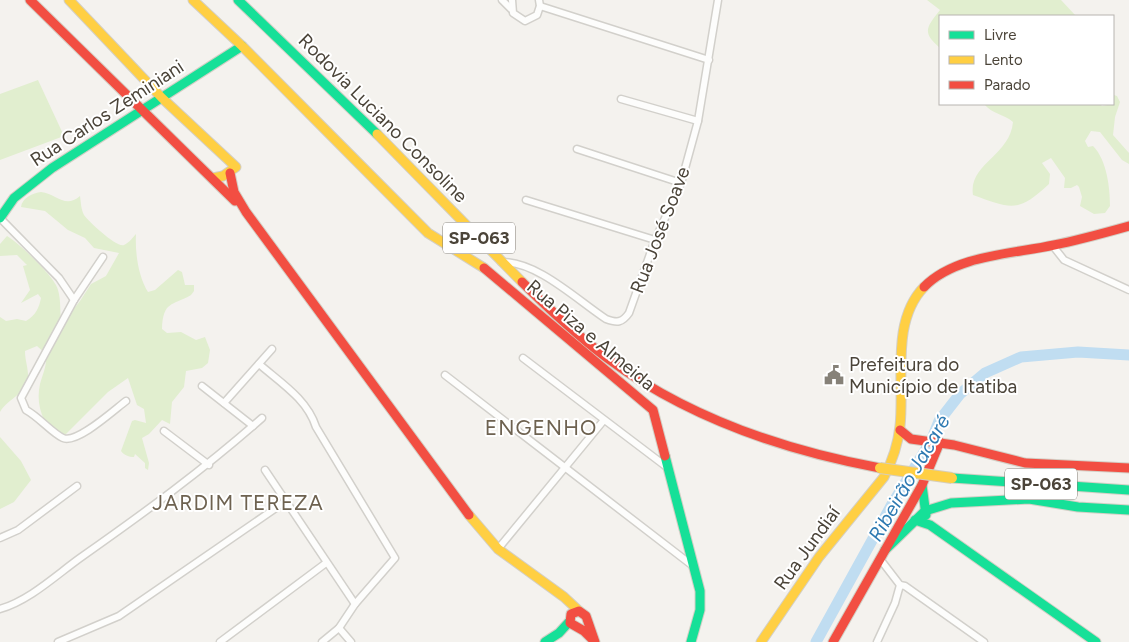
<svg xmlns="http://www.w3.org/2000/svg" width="1129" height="642" font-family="Figtree,sans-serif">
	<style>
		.green { fill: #e1eecf }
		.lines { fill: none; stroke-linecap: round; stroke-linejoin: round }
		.river { stroke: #c0ddf1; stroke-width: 11 }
		.street-casing { stroke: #d2d0cb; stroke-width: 9 }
		.fast-casing { stroke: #d3cfc5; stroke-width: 11 }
		.slow-casing { stroke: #d3cfc5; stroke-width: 11 }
		.jam-casing { stroke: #d3cfc5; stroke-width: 11 }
		.street { stroke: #fdfdfc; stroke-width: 6 }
		.fast { stroke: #16e098; stroke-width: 9 }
		.slow { stroke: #ffcf43; stroke-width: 9 }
		.jam { stroke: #f24e42; stroke-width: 9 }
		.slow-bridge-casing { stroke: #d6cebb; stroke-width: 12; stroke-linecap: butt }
		.slow-bridge { stroke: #ffcf43; stroke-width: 10 }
		.labels { text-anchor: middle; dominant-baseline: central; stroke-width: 4; stroke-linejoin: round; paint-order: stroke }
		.shield { fill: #fff; stroke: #817c74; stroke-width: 1 }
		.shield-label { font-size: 18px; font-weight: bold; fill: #4b4439 }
		.street-label { font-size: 19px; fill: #4b4439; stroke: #fff }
		.poi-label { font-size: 19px; fill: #4b4439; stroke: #fff; text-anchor: start }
		.water-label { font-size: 20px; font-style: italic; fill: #2e7ab2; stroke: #fff }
		.quarter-label { font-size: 21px; letter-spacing: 1px; fill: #6e6250; stroke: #fff }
	</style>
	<rect width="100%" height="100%" fill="#f4f2ee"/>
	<g class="green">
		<path d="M 927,0 L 1061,0 L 1076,16 L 940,16 L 940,48 C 921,32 927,27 940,10 Z"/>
		<path d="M 38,80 L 64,136 L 0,160 L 0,94 Z"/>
		<path d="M 1114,95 L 1117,96 L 1120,102 L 1115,117 L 1113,135 L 1129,153 L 1129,164 L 1122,160 L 1100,132 L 1091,131 L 1085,141 L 1088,147 L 1093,146 C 1107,160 1110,188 1110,206 L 1105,213 L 1094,214 L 1080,206 L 1082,197 L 1079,187 L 1077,185 L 1071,188 L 1064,188 L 1065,178 L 1051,158 L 1042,163 L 1050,174 L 1049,184 C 1018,213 1012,209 973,195 C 968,164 1010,156 1013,122 C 1004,114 992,114 984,104 L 1100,104 L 1102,106 L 1113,104 Z"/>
		<path d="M 41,192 C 57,194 65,209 80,196 C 81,203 81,209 84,215 C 89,222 117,248 124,245 C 129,243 133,237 136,234 C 135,252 138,276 148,292 L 155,290 L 178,270 L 182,272 L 185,285 L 194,285 L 194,291 L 191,295 C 172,306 163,301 162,329 L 167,333 L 181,332 L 196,340 L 205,337 L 210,350 L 208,363 L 202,368 L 186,371 L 184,387 L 172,402 L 170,424 L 162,420 L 149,434 L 142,438 L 149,463 L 148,470 L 145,468 L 145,463 L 135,454 L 134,457 C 129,457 124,455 121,451 L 132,421 L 135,420 L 146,423 L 144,409 L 137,405 L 128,378 L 108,392 L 60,440 C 44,426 35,406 40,384 C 43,373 47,366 46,354 L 37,346 L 25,351 C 25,360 28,367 28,375 C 29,393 8,398 0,412 L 0,317 L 6,321 L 17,319 L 26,321 C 36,315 39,308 41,298 L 38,294 L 21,303 L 30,290 L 23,266 L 27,265 L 17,255 L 0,256 L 0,244 L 7,236 C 18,242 56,278 58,290 C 61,300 60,312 61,322 L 65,320 L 80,301 L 91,284 L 106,276 L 119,253 L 94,248 L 85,238 L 68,230 L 45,211 L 21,207 C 22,198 33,193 41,192 Z"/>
		<path d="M 0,437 L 21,461 L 31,480 L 14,502 L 0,509 Z"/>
	</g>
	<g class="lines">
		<path class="river" d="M 816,642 L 891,506 L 931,441 L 939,421 L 960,394 L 985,373 L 1021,357 L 1078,352 L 1129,355"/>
		<defs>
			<g id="street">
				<path d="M 502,0 L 511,9"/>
				<path d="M 512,0 L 513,13 L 525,21 L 537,15 L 540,6 L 539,0"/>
				<path d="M 540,6 L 709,60"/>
				<path d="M 621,99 L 698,121"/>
				<path d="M 577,149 L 681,183"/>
				<path d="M 526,200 L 655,240"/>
				<path d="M 0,218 L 59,278 L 74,300"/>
				<path d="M 1053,246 L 1064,260 L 1129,290"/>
				<path d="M 103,257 L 74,300 L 21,398 L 26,410 C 39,417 52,433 63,438 C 77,444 114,410 126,401"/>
				<path d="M 501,262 C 537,261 577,300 606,319 C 617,323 622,323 629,313 L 655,240 L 681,183 L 698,121 L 718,0"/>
				<path d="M 523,358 L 668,468"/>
				<path d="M 259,364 C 281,383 307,399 316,427 L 395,558 L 355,604 L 339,628 L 322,642"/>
				<path d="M 445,375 L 693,566"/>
				<path d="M 202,386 L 253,426"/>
				<path d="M 224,403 L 272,349"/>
				<path d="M 164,431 L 209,465"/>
				<path d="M 265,470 L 355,604"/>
				<path d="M 0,538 L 18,530 L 77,486"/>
				<path d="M 498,549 L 604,420"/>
				<path d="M 880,559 L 900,585 L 905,586 L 984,642"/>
				<path d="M 0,609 C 30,600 55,576 80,558 C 144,513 203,470 262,418"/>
				<path d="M 339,628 L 351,642"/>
				<path d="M 58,642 L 119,616 L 286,501"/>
				<path d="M 220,642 L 326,563"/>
				<path d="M 877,642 L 895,603 L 900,585"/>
			</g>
			<g id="fast">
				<path d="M 238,0 L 377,134"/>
				<path d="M 0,218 L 14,198 L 52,168 L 242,46"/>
				<path d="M 665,456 L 700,591 L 700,610 L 691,642"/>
				<path d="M 952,478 L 1129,490"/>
				<path d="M 922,485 L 926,515"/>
				<path d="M 915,520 L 930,525 L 1096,642"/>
				<path d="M 885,550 L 925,511 L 951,503 L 1029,499 L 1078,507 L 1129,510"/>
				<path d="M 545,642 L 559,633 L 569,622"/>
			</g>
			<g id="slow">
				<path d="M 69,0 L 162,98 L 236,167 L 223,176 L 213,178"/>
				<path d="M 193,0 L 242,46 L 428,233 L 484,268"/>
				<path d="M 377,134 L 522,282"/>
				<path d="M 469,515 L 498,549 L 564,597 L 579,611"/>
				<path d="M 761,642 L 819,557 L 884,477 C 893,460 898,444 900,426 C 905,382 890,322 924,287"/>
			</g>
			<g id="jam">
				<path d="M 30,0 L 235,201"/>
				<path d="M 230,173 L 234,192 L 246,212 L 469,515"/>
				<path d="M 484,268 L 653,410 L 665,456"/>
				<path d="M 522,282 C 549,309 577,335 607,358 C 688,418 782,450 880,468"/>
				<path d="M 924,287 C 955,255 1013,254 1054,245 C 1079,240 1104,233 1129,226"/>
				<path d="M 900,430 L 911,439 L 954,445 L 1025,463 L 1129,468"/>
				<path d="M 579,611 L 586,616 L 595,642 L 584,631 L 570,623 L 571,614 Z"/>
				<path d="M 833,642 L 922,485 L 940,442"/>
			</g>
		</defs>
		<use href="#street" class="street-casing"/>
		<use href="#fast" class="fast-casing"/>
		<use href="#slow" class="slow-casing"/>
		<use href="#jam" class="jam-casing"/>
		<use href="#street" class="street"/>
		<use href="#fast" class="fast"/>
		<use href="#slow" class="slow"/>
		<use href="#jam" class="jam"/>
		<defs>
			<path id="slow-bridge" d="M 880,468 L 952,478"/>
		</defs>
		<use href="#slow-bridge" class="slow-bridge-casing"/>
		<use href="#slow-bridge" class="slow-bridge"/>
	</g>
	<defs>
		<symbol id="civic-bare" viewBox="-9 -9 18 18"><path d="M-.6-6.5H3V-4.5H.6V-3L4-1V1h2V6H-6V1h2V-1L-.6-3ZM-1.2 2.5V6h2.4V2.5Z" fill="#868178" stroke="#fff" stroke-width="2.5" paint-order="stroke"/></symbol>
	</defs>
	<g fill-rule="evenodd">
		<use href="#civic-bare" x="820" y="361" width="28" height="28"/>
	</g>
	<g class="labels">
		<g class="shield">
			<rect x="443" y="222.5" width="72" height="31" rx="4"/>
			<rect x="1005" y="468.5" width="72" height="31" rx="4"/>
		</g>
		<g class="shield-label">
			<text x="479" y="238">SP-063</text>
			<text x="1041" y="484">SP-063</text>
		</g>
		<g class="street-label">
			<text transform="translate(107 113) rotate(-33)">Rua Carlos Zeminiani</text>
			<text transform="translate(383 118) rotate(45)">Rodovia Luciano Consoline</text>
			<text transform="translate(660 230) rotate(-69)">Rua José Soave</text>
			<text transform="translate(591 335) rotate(40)">Rua Piza e Almeida</text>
			<text transform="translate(807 548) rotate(-54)">Rua Jundiaí</text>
		</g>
		<g class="poi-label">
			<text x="849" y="364">Prefeitura do<tspan x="849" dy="22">Município de Itatiba</tspan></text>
		</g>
		<g class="water-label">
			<text transform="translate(909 478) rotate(-60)">Ribeirão Jacaré</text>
		</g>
		<g class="quarter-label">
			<text x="541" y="427">ENGENHO</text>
			<text x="238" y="502">JARDIM TEREZA</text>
		</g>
	</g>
	<rect x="939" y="15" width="175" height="90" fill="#ffffff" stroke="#b7b4b0"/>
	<rect x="949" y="31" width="25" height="8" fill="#16e098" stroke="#b7b4b0"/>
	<text x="984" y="40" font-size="15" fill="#4b4439">Livre</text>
	<rect x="949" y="56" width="25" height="8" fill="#ffcf43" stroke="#b7b4b0"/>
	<text x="984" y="65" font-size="15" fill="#4b4439">Lento</text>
	<rect x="949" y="81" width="25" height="8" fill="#f24e42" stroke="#b7b4b0"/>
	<text x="984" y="90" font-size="15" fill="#4b4439">Parado</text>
</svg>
